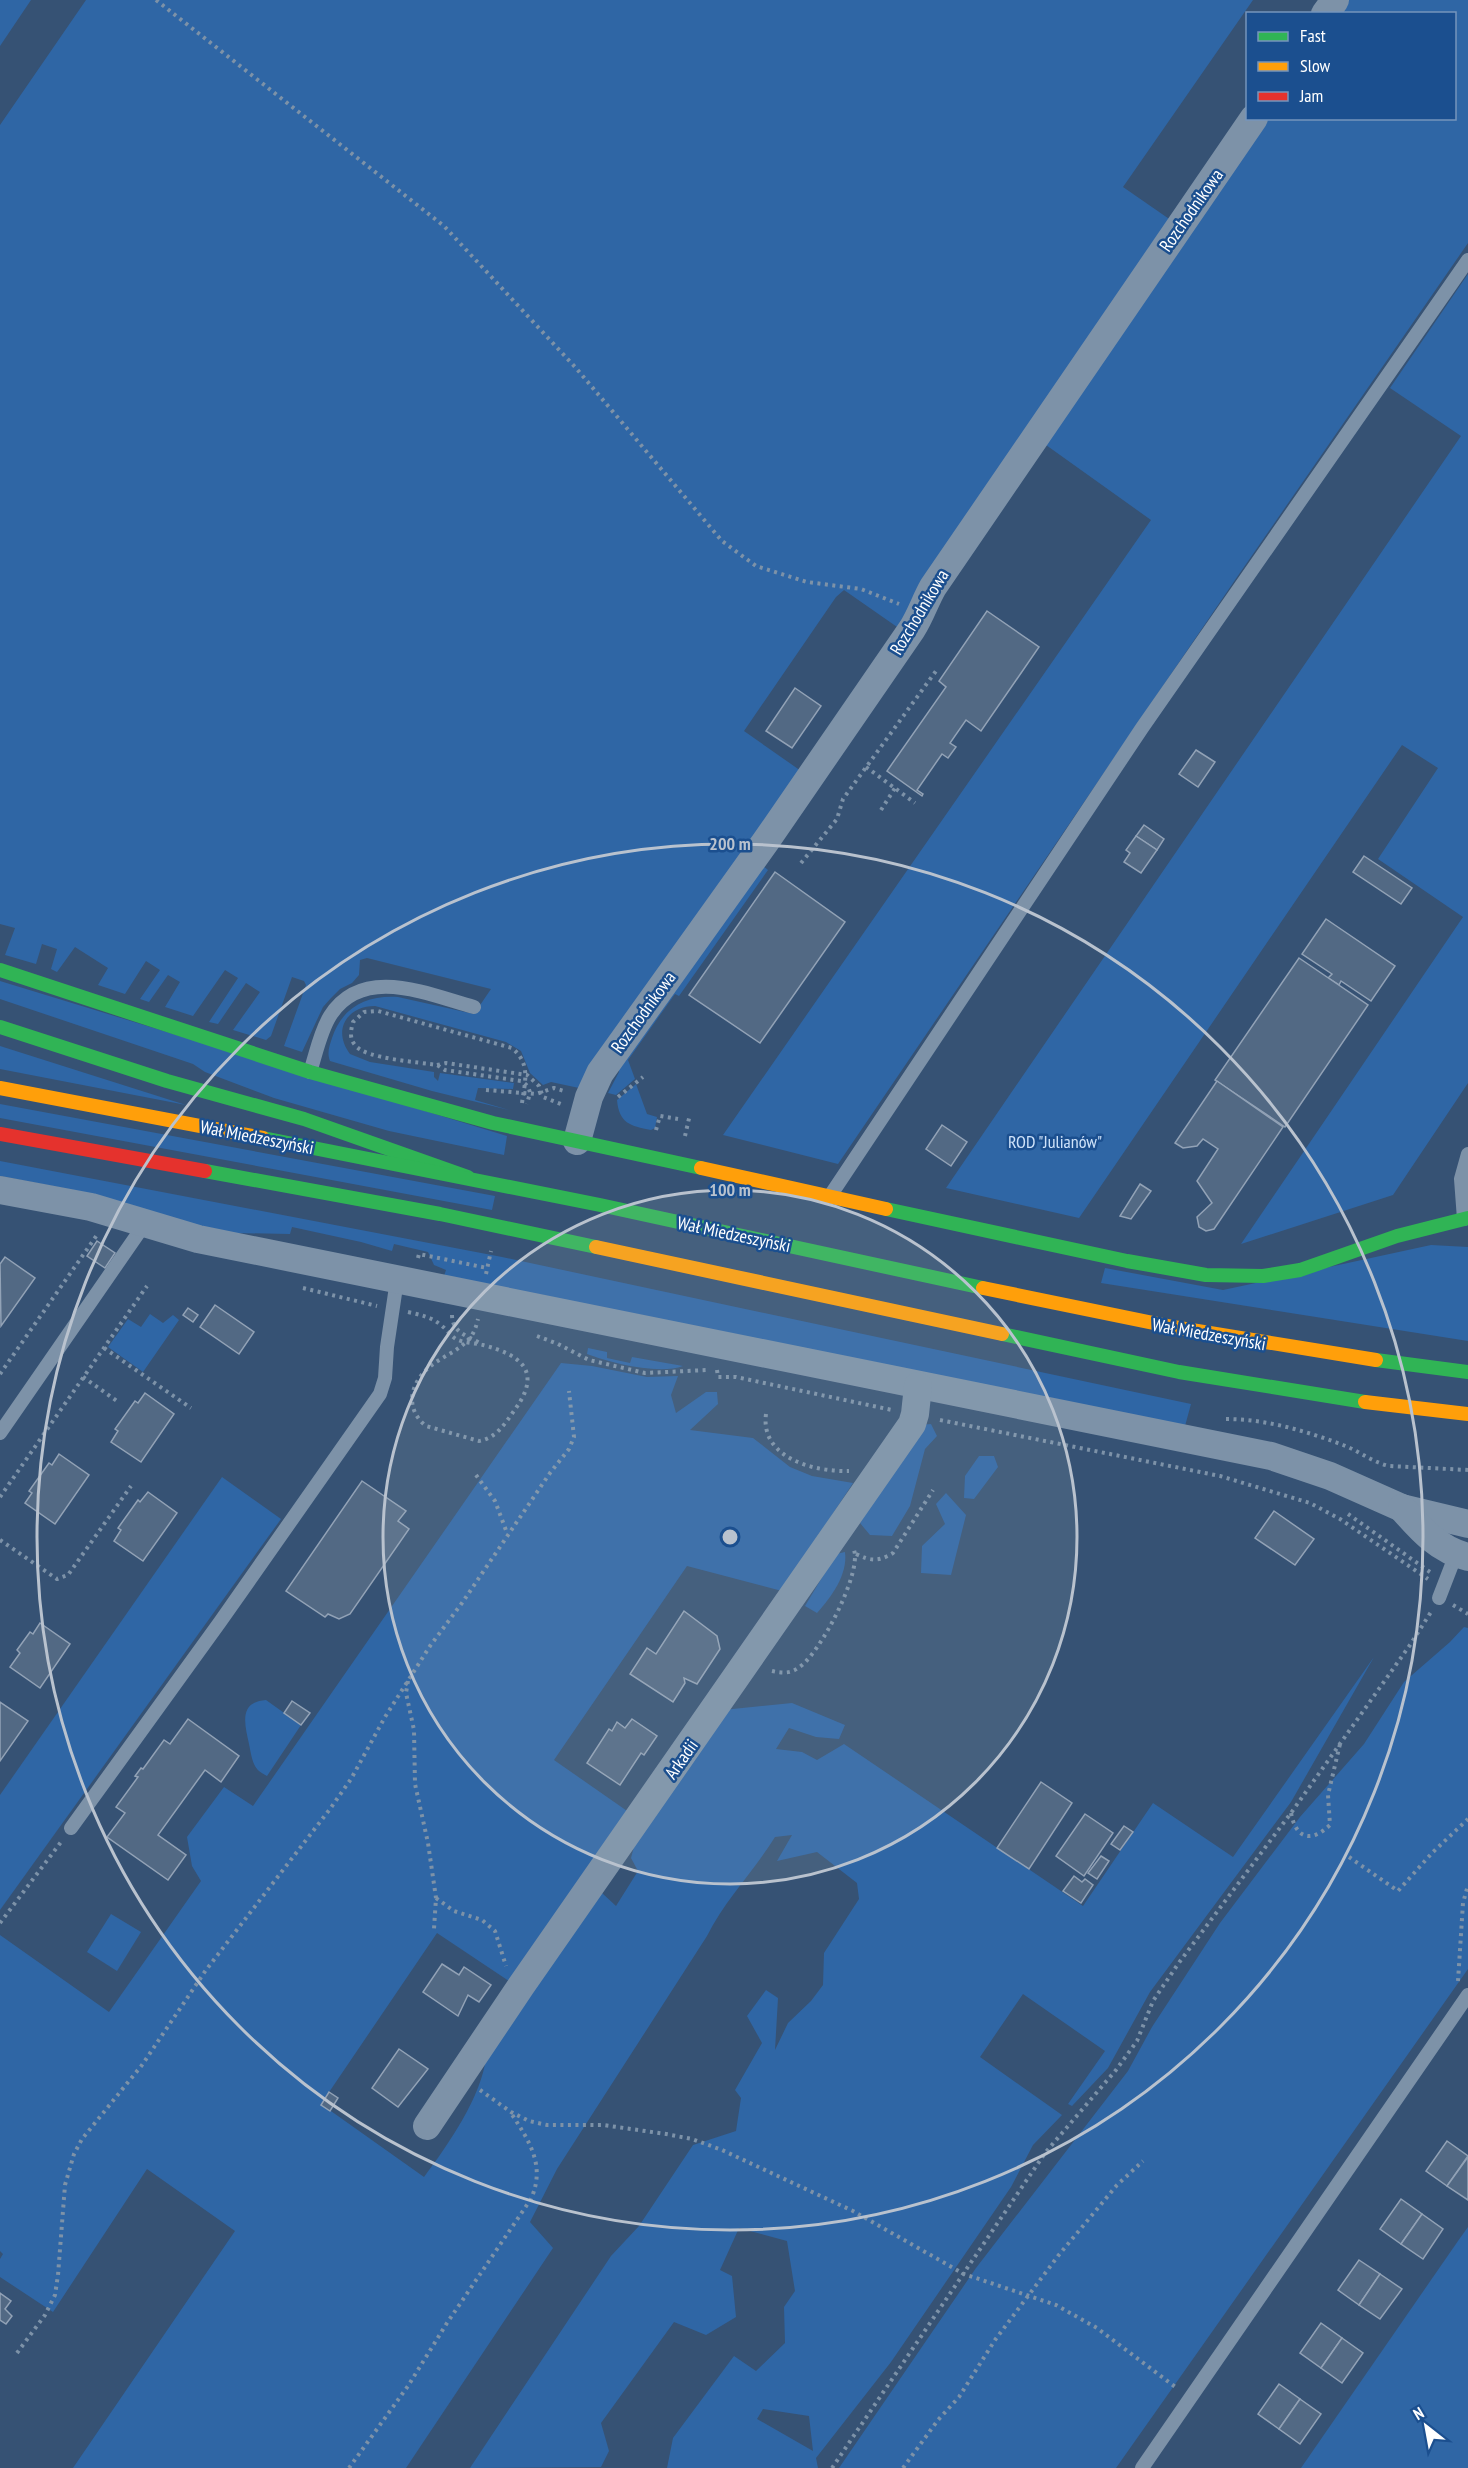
<svg xmlns="http://www.w3.org/2000/svg" width="1468" height="2468" font-family="'PT Sans Narrow',sans-serif">
	<style>
		.green { fill: #2f66a5; fill-rule: evenodd }
		.building { fill: #526984; stroke: #92a2b6; stroke-width: 1.5 }
		.lines { fill: none; stroke-linecap: round; stroke-linejoin: round }
		.path { stroke: #7d92a8; stroke-width: 4; stroke-dasharray: 3 4.5; stroke-linecap: butt }
		.lane { stroke: #7d92a8; stroke-width: 14 }
		.street { stroke: #7d92a8; stroke-width: 28 }
		.fast { stroke: #30b455; stroke-width: 14 }
		.slow { stroke: #ff9f0a; stroke-width: 14 }
		.jam { stroke: #e5322d; stroke-width: 14 }
		.ring { fill: none; stroke: #b9c2ce; stroke-width: 3 }
		.labels { text-anchor: middle; dominant-baseline: central; stroke-width: 5; stroke-linejoin: round; paint-order: stroke }
		.street-label { font-size: 18px; fill: #fff; stroke: #1b4f8f }
		.park-label { font-size: 18px; fill: #cfe3fa; stroke: #1b4f8f }
		.centre { fill: #b9c2ce; stroke: #1b4f8f; stroke-width: 3 }
		.ring-label { font-size: 18px; text-anchor: middle; font-weight: bold; fill: #b9c2ce; stroke: #1b4f8f; stroke-width: 5; stroke-linejoin: round; paint-order: stroke }
	</style>
	<rect width="100%" height="100%" fill="#365274"/>
	<g class="green">
		<path d="M 0,0 L 31,0 L 0,46 Z"/>
		<path d="M 86,0 L 1253,0 L 1123,187 L 1175,223 L 900,629 L 844,590 L 836,597 L 744,731 L 801,771 L 579,1088 L 551,1082 L 543,1085 L 530,1073 L 521,1051 L 506,1042 L 375,1006 C 347,1006 332,1030 350,1054 L 370,1062 L 434,1072 L 434,1077 L 438,1081 L 440,1073 L 514,1083 L 513,1089 L 478,1088 L 475,1100 L 509,1110 L 432,1091 L 330,1061 C 327,1053 329,1047 332,1038 C 342,1007 367,995 398,997 L 474,1014 L 491,989 L 367,958 L 360,960 L 359,975 L 352,983 L 340,989 L 331,998 L 323,1007 L 302,1052 L 284,1046 L 306,985 L 304,981 L 292,977 L 271,1036 L 266,1040 L 233,1030 L 260,992 L 246,983 L 218,1024 L 209,1022 L 238,978 L 225,970 L 193,1016 L 165,1007 L 180,982 L 168,975 L 149,1002 L 140,999 L 160,970 L 146,961 L 125,994 L 98,985 L 108,968 L 75,947 L 57,972 L 51,969 L 57,949 L 42,944 L 36,964 L 5,955 L 15,928 L 0,924 L 0,125 Z"/>
		<path d="M 1342,0 L 1468,0 L 1468,243 L 1235,580 L 838,1164 L 723,1135 L 1151,520 L 1039,440 L 1261,119 L 1454,118 L 1454,14 L 1333,13 Z"/>
		<path d="M 1468,274 L 1468,1083 L 1393,1195 L 1241,1244 L 1463,917 L 1378,859 L 1438,768 L 1402,745 L 1079,1218 L 946,1188 L 1461,436 L 1390,388 Z"/>
		<path d="M 763,866 L 768,870 L 679,996 L 675,994 L 628,1060 L 635,1079 L 616,1095 L 608,1093 L 619,1072 L 618,1065 Z"/>
		<path d="M 0,981 L 507,1136 L 504,1155 L 389,1131 L 274,1098 L 205,1072 L 193,1064 L 0,999 Z"/>
		<path d="M 0,1046 L 186,1105 L 0,1069 Z"/>
		<path d="M 636,1084 L 647,1114 L 657,1117 L 655,1128 L 651,1130 C 630,1126 619,1123 617,1100 Z"/>
		<path d="M 0,1104 L 495,1196 L 492,1210 L 0,1118 Z"/>
		<path d="M 0,1161 L 502,1257 L 1191,1404 L 1185,1426 L 444,1276 L 446,1270 L 434,1265 L 428,1252 L 394,1244 L 392,1251 L 361,1242 L 292,1227 L 290,1234 L 235,1233 L 203,1227 L 73,1190 L 0,1176 Z"/>
		<path d="M 1431,1245 L 1468,1247 L 1468,1341 L 1101,1283 L 1105,1268 L 1223,1290 Z"/>
		<path d="M 150,1314 L 163,1323 L 173,1315 L 179,1320 L 143,1372 L 108,1347 L 128,1319 L 141,1327 Z"/>
		<path d="M 588,1348 L 607,1352 L 607,1358 L 630,1363 L 632,1357 L 683,1366 C 659,1375 611,1363 587,1354 Z"/>
		<path d="M 561,1363 L 592,1366 L 647,1377 L 678,1376 L 671,1395 L 676,1413 L 706,1392 L 717,1392 L 718,1404 L 690,1430 L 753,1438 L 790,1467 L 812,1476 L 853,1483 L 782,1591 L 687,1566 L 554,1760 L 630,1813 L 515,1985 L 437,1933 L 321,2104 L 424,2177 C 448,2145 482,2096 486,2057 L 602,1893 L 616,1906 L 638,1871 L 631,1858 L 637,1835 L 723,1710 L 792,1703 L 845,1725 L 839,1739 L 816,1737 L 789,1728 L 776,1749 L 802,1752 L 817,1760 L 844,1744 L 1083,1906 L 1153,1803 L 1233,1857 L 1374,1657 L 1291,1802 L 1150,1992 L 1108,2068 L 1072,2106 L 1068,2104 L 1105,2051 L 1023,1994 L 980,2057 L 1062,2115 L 1033,2145 L 1011,2187 L 891,2362 L 816,2458 L 818,2468 L 667,2468 L 673,2438 L 734,2356 L 756,2371 L 785,2343 L 784,2307 L 795,2291 L 787,2241 L 739,2228 L 720,2270 L 732,2276 L 736,2317 L 706,2335 L 674,2322 L 601,2423 L 609,2451 L 601,2467 L 470,2468 L 611,2256 L 639,2226 L 693,2145 L 736,2131 L 741,2098 L 735,2090 L 762,2043 L 747,2016 L 766,1990 L 778,1998 L 775,2050 L 788,2023 L 811,2001 L 823,1985 L 824,1953 L 859,1899 L 857,1883 L 817,1852 L 777,1861 L 792,1835 L 775,1837 C 754,1871 725,1900 707,1936 L 557,2169 L 530,2222 L 553,2248 L 406,2468 L 73,2468 L 235,2231 L 147,2169 L 53,2312 L 0,2277 L 0,2259 L 3,2254 L 0,2251 L 0,1935 L 109,2012 L 201,1881 L 192,1866 L 187,1837 L 224,1787 L 253,1806 ZM 763,2409 L 809,2416 L 813,2451 L 757,2419 Z"/>
		<path d="M 931,1424 L 937,1436 L 925,1449 L 910,1506 L 892,1536 L 870,1535 L 860,1523 L 920,1425 Z"/>
		<path d="M 979,1456 L 994,1456 L 998,1467 L 974,1499 L 964,1498 L 965,1476 Z"/>
		<path d="M 222,1477 L 281,1519 L 0,1910 L 0,1795 Z"/>
		<path d="M 946,1493 L 966,1515 L 951,1575 L 921,1573 L 922,1546 L 945,1524 L 936,1504 Z"/>
		<path d="M 845,1552 C 848,1575 831,1597 817,1613 L 805,1606 L 836,1554 Z"/>
		<path d="M 1464,1627 L 1468,1628 L 1468,1969 L 1116,2468 L 839,2468 L 976,2268 L 1128,2071 L 1152,2027 L 1220,1923 L 1300,1817 L 1364,1744 L 1404,1682 L 1450,1642 Z"/>
		<path d="M 266,1700 L 301,1725 L 267,1776 C 264,1774 261,1773 259,1771 C 252,1765 251,1753 249,1744 C 245,1725 238,1702 266,1700 Z"/>
		<path d="M 111,1914 L 141,1932 L 117,1971 L 87,1952 Z"/>
		<path d="M 1468,2227 L 1468,2468 L 1301,2468 L 1458,2241 Z"/>
	</g>
	<g class="building">
		<path d="M 987,611 L 1039,647 L 981,731 L 966,720 L 950,743 L 956,747 L 948,758 L 942,754 L 917,790 L 923,794 L 922,796 L 887,771 L 946,687 L 939,681 Z"/>
		<path d="M 795,688 L 821,706 L 792,748 L 766,731 Z"/>
		<path d="M 1196,750 L 1215,762 L 1198,787 L 1179,774 Z"/>
		<path d="M 1144,825 L 1164,839 L 1157,850 L 1136,836 Z"/>
		<path d="M 1136,836 L 1157,850 L 1141,873 L 1124,862 L 1130,853 L 1126,850 Z"/>
		<path d="M 1364,856 L 1412,888 L 1401,904 L 1353,872 Z"/>
		<path d="M 775,872 L 845,922 L 760,1043 L 689,995 Z"/>
		<path d="M 1326,919 L 1395,966 L 1371,1001 L 1341,981 L 1339,985 L 1328,978 L 1332,974 L 1302,954 Z"/>
		<path d="M 1299,958 L 1368,1005 L 1285,1127 L 1215,1080 Z"/>
		<path d="M 1217,1081 L 1283,1127 L 1214,1229 L 1206,1231 L 1199,1227 L 1197,1217 L 1212,1203 L 1197,1181 L 1218,1149 L 1203,1139 L 1197,1146 L 1183,1148 L 1175,1143 Z"/>
		<path d="M 942,1125 L 967,1142 L 951,1166 L 926,1149 Z"/>
		<path d="M 1140,1184 L 1151,1191 L 1131,1219 L 1120,1216 Z"/>
		<path d="M 97,1241 L 115,1253 L 105,1268 L 87,1256 Z"/>
		<path d="M 5,1257 L 35,1278 L 1,1326 L 0,1264 Z"/>
		<path d="M 215,1305 L 254,1332 L 239,1354 L 200,1327 Z"/>
		<path d="M 188,1308 L 198,1315 L 193,1322 L 183,1315 Z"/>
		<path d="M 145,1393 L 174,1414 L 141,1462 L 111,1442 L 118,1431 L 115,1429 L 135,1401 L 138,1403 Z"/>
		<path d="M 59,1454 L 89,1475 L 55,1524 L 25,1503 L 32,1493 L 29,1491 L 49,1463 L 52,1465 Z"/>
		<path d="M 362,1481 L 406,1511 L 398,1521 L 409,1529 L 350,1614 L 339,1619 L 328,1614 L 325,1617 L 286,1591 Z"/>
		<path d="M 148,1492 L 177,1513 L 143,1561 L 114,1541 L 121,1530 L 118,1528 L 138,1500 L 140,1502 Z"/>
		<path d="M 1274,1511 L 1314,1539 L 1295,1565 L 1255,1538 Z"/>
		<path d="M 684,1611 L 717,1636 L 720,1649 L 697,1684 L 684,1678 L 685,1683 L 673,1702 L 630,1674 L 647,1648 L 656,1654 Z"/>
		<path d="M 40,1623 L 70,1644 L 40,1688 L 10,1667 L 20,1653 L 17,1650 L 30,1632 L 33,1634 Z"/>
		<path d="M 292,1701 L 310,1713 L 301,1725 L 284,1713 Z"/>
		<path d="M 0,1702 L 28,1721 L 0,1761 Z"/>
		<path d="M 188,1719 L 239,1756 L 221,1782 L 205,1770 L 158,1835 L 186,1855 L 168,1880 L 107,1837 L 125,1813 L 116,1807 L 138,1777 L 135,1776 L 141,1768 L 143,1769 L 164,1740 L 170,1744 Z"/>
		<path d="M 632,1719 L 657,1736 L 644,1755 L 641,1753 L 620,1785 L 587,1763 L 609,1729 L 612,1731 L 617,1722 L 625,1728 Z"/>
		<path d="M 1041,1782 L 1072,1803 L 1029,1869 L 997,1848 Z"/>
		<path d="M 1085,1814 L 1113,1833 L 1084,1876 L 1056,1856 Z"/>
		<path d="M 1124,1826 L 1133,1832 L 1120,1850 L 1111,1844 Z"/>
		<path d="M 1101,1856 L 1109,1861 L 1097,1879 L 1088,1873 Z"/>
		<path d="M 1074,1876 L 1082,1882 L 1085,1879 L 1093,1885 L 1081,1903 L 1063,1891 Z"/>
		<path d="M 442,1964 L 459,1975 L 464,1967 L 491,1985 L 479,2002 L 468,1995 L 458,2016 L 423,1992 Z"/>
		<path d="M 399,2049 L 428,2069 L 398,2107 L 372,2088 Z"/>
		<path d="M 329,2092 L 338,2098 L 330,2111 L 321,2105 Z"/>
		<path d="M 1447,2141 L 1468,2156 L 1447,2186 L 1426,2171 Z"/>
		<path d="M 1468,2157 L 1468,2200 L 1447,2186 Z"/>
		<path d="M 1401,2199 L 1422,2214 L 1401,2244 L 1380,2229 Z"/>
		<path d="M 1422,2214 L 1443,2229 L 1423,2259 L 1401,2244 Z"/>
		<path d="M 1359,2260 L 1380,2274 L 1359,2305 L 1338,2290 Z"/>
		<path d="M 1380,2274 L 1402,2289 L 1380,2319 L 1359,2305 Z"/>
		<path d="M 0,2293 L 11,2301 L 5,2309 L 12,2316 L 6,2324 L 0,2320 Z"/>
		<path d="M 1321,2323 L 1342,2338 L 1321,2368 L 1300,2353 Z"/>
		<path d="M 1342,2338 L 1363,2353 L 1342,2383 L 1321,2368 Z"/>
		<path d="M 1279,2384 L 1300,2399 L 1279,2429 L 1258,2414 Z"/>
		<path d="M 1300,2399 L 1321,2414 L 1300,2444 L 1279,2429 Z"/>
	</g>
	<g class="lines">
		<g class="path">
			<path d="M 156,0 L 444,226 L 576,368 L 722,541 L 756,566 L 807,582 L 861,589 L 899,604"/>
			<path d="M 866,767 L 915,803"/>
			<path d="M 881,810 L 895,788"/>
			<path d="M 801,863 L 837,819 L 843,799 L 936,671"/>
			<path d="M 437,1065 L 446,1063 L 527,1075 L 539,1086 L 543,1097 L 561,1104"/>
			<path d="M 486,1090 L 536,1094 L 554,1088 L 564,1091"/>
			<path d="M 618,1097 L 643,1077"/>
			<path d="M 522,1103 C 525,1081 531,1064 512,1048 L 378,1011 L 364,1012 L 353,1022 C 351,1030 349,1038 355,1045 C 365,1059 419,1062 437,1065 L 445,1070 L 521,1081 C 526,1084 529,1087 530,1093 L 527,1104"/>
			<path d="M 656,1130 L 660,1116 L 678,1119"/>
			<path d="M 685,1136 L 690,1114"/>
			<path d="M 418,1258 L 419,1254 L 487,1268"/>
			<path d="M 486,1274 L 491,1251"/>
			<path d="M 303,1288 L 377,1306"/>
			<path d="M 408,1312 C 421,1315 432,1317 442,1326 C 447,1330 451,1336 456,1339 C 463,1343 475,1343 483,1345 C 521,1355 542,1371 516,1408 C 506,1422 497,1438 479,1441 L 426,1426 C 406,1410 409,1387 426,1370 C 438,1358 456,1353 468,1340 C 474,1334 476,1327 478,1319"/>
			<path d="M 452,1315 C 452,1332 467,1336 480,1343"/>
			<path d="M 537,1336 L 558,1344 L 589,1360 L 645,1373 L 708,1370"/>
			<path d="M 104,1348 L 191,1408"/>
			<path d="M 717,1370 L 718,1377 L 736,1377 L 892,1410"/>
			<path d="M 0,1374 L 97,1235"/>
			<path d="M 83,1377 L 117,1401"/>
			<path d="M 766,1414 C 760,1458 814,1472 849,1471"/>
			<path d="M 1226,1419 C 1266,1419 1306,1431 1343,1445 C 1359,1451 1372,1462 1389,1466 L 1468,1470"/>
			<path d="M 940,1420 L 1220,1476 L 1310,1503 L 1340,1519 L 1428,1579"/>
			<path d="M 476,1475 L 495,1501 L 507,1533"/>
			<path d="M 0,1497 L 147,1286"/>
			<path d="M 1348,1514 L 1430,1572"/>
			<path d="M 0,1540 L 57,1579 L 68,1575 L 131,1486"/>
			<path d="M 856,1554 C 871,1561 878,1562 893,1553 L 933,1490"/>
			<path d="M 1453,1605 L 1468,1614"/>
			<path d="M 772,1671 C 781,1673 790,1674 798,1668 C 819,1656 862,1573 854,1550"/>
			<path d="M 408,1681 L 406,1693 L 414,1730 L 415,1784 L 428,1843 L 436,1898 L 434,1929"/>
			<path d="M 1291,1813 C 1296,1839 1311,1843 1330,1825 L 1328,1795 L 1340,1744"/>
			<path d="M 1349,1857 L 1398,1891 L 1432,1853 L 1468,1819"/>
			<path d="M 436,1898 L 454,1911 L 482,1920 L 495,1931 L 506,1966"/>
			<path d="M 0,1923 L 61,1842"/>
			<path d="M 1458,1981 L 1463,1903 L 1468,1885"/>
			<path d="M 480,2090 L 511,2112 L 529,2121 L 547,2125 L 603,2125 L 666,2134 L 692,2139 L 722,2150 L 853,2211 L 964,2274 L 1056,2305 L 1097,2328 L 1178,2389"/>
			<path d="M 17,2353 L 45,2315 L 55,2295 L 58,2275 L 65,2185 L 74,2154 L 82,2139 L 142,2065 L 206,1970 L 330,1809 L 351,1779 L 385,1717 L 430,1646 L 462,1603 L 550,1473 L 569,1449 L 574,1437 L 569,1391"/>
			<path d="M 349,2468 L 408,2386 L 447,2323 L 531,2199 C 546,2165 529,2141 511,2113"/>
			<path d="M 832,2468 L 1045,2153 L 1116,2070 L 1137,2041 L 1153,2001 L 1178,1964 L 1291,1813 L 1410,1645 L 1431,1612"/>
			<path d="M 903,2468 L 938,2420 L 959,2397 L 995,2340 L 1058,2256 L 1117,2185 L 1143,2161"/>
		</g>
		<g class="lane">
			<path d="M 310,1072 C 316,1054 320,1032 330,1016 C 363,964 429,995 474,1007"/>
			<path d="M 830,1196 L 1142,728 L 1468,260"/>
			<path d="M 1464,1219 L 1461,1179 L 1468,1154"/>
			<path d="M 0,1433 L 144,1225"/>
			<path d="M 1439,1598 L 1456,1554"/>
			<path d="M 71,1828 L 220,1622 L 380,1394 L 385,1378 L 387,1347 L 397,1280"/>
			<path d="M 1142,2468 L 1468,1995"/>
		</g>
		<g class="street">
			<path d="M 1325,14 L 1335,0"/>
			<path d="M 577,1141 L 589,1097 L 600,1073 L 766,841 L 912,629 C 921,615 925,601 933,587 L 1254,118"/>
			<path d="M 0,1190 L 91,1207 L 198,1239 L 1271,1456 L 1330,1476 L 1402,1508 L 1468,1524"/>
			<path d="M 1402,1508 C 1421,1530 1439,1550 1468,1557"/>
			<path d="M 427,2126 L 521,1986 L 912,1424 L 915,1414 L 918,1386"/>
		</g>
		<g class="fast">
			<path d="M 0,970 L 310,1072 L 493,1123 L 701,1168"/>
			<path d="M 0,1027 L 167,1081 L 304,1119 L 468,1177"/>
			<path d="M 263,1138 L 600,1205 L 983,1288"/>
			<path d="M 205,1171 L 440,1214 L 596,1247"/>
			<path d="M 886,1209 L 1127,1261 L 1206,1275 L 1263,1276 L 1300,1270 L 1397,1236 L 1468,1218"/>
			<path d="M 1002,1334 L 1179,1372 L 1365,1402"/>
			<path d="M 1376,1360 L 1468,1372"/>
		</g>
		<g class="slow">
			<path d="M 0,1088 L 263,1138"/>
			<path d="M 701,1168 L 886,1209"/>
			<path d="M 596,1247 L 1002,1334"/>
			<path d="M 983,1288 L 1173,1327 L 1376,1360"/>
			<path d="M 1365,1402 L 1468,1414"/>
		</g>
		<path class="jam" d="M 0,1134 L 205,1171"/>
	</g>
	<circle cx="730" cy="1537" r="347" fill="#b9c2ce" fill-opacity=".12"/>
	<g class="ring">
		<circle cx="730" cy="1537" r="347"/>
		<circle cx="730" cy="1537" r="693"/>
	</g>
	<g class="labels">
		<g class="street-label">
			<text transform="translate(1191 210) rotate(-55)">Rozchodnikowa</text>
			<text transform="translate(919 612) rotate(-59)">Rozchodnikowa</text>
			<text transform="translate(643 1012) rotate(-54)">Rozchodnikowa</text>
			<text transform="translate(257 1137) rotate(11)">Wał Miedzeszyński</text>
			<text transform="translate(734 1234) rotate(12)">Wał Miedzeszyński</text>
			<text transform="translate(1209 1334) rotate(10)">Wał Miedzeszyński</text>
			<text transform="translate(681 1759) rotate(-55)">Arkadii</text>
		</g>
		<g class="park-label">
			<text x="1055" y="1141">ROD "Julianów"</text>
		</g>
	</g>
	<circle cx="730" cy="1537" r="9" class="centre"/>
	<g class="ring-label">
		<text x="730" y="850">200 m</text>
		<text x="730" y="1196">100 m</text>
	</g>
	<rect x="1246" y="12" width="210" height="108" fill="#1b4f8f" stroke="#7695bc" stroke-width="1.5"/>
	<rect x="1258" y="32" width="30" height="9" fill="#30b455" stroke="#7695bc" stroke-width="1.5"/>
	<text x="1300" y="42" font-size="18" fill="#ffffff">Fast</text>
	<rect x="1258" y="62" width="30" height="9" fill="#ff9f0a" stroke="#7695bc" stroke-width="1.5"/>
	<text x="1300" y="72" font-size="18" fill="#ffffff">Slow</text>
	<rect x="1258" y="92" width="30" height="9" fill="#e5322d" stroke="#7695bc" stroke-width="1.5"/>
	<text x="1300" y="102" font-size="18" fill="#ffffff">Jam</text>
	<g transform="translate(1426 2426) rotate(329)" stroke="#1b4f8f" stroke-width="4.5" paint-order="stroke">
	<path d="M0-4.5L10 22L0 15L-10 22Z" fill="#ffffff"/>
	<text y="-9" font-size="16" font-weight="bold" text-anchor="middle" fill="#ffffff">N</text>
	</g>
</svg>
